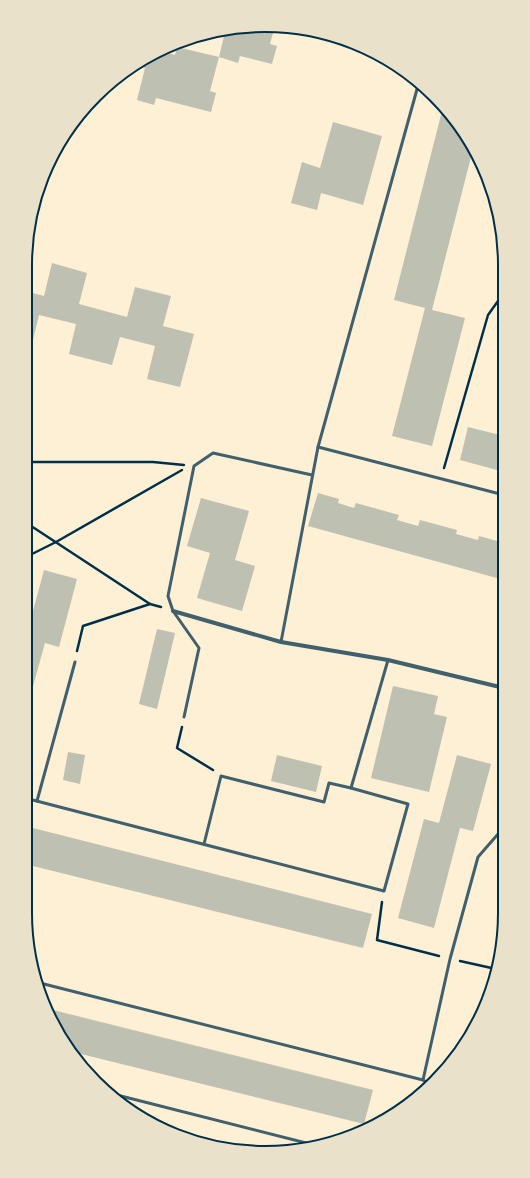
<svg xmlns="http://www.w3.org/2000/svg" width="530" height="1178" font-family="'Sofia Sans Condensed',sans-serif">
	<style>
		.building { fill: #bec0b2 }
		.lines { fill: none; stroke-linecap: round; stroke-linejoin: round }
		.path { stroke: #003049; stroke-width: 2.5 }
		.service { stroke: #3f606c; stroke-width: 3 }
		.minor { stroke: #3f606c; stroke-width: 4 }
		.rim { fill: none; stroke: #003049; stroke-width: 2 }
	</style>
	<rect width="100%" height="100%" fill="#fdf0d5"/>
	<g class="building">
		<path d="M 250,26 L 274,29 L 270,44 L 277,46 L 272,64 L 240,56 L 238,63 L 219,57 L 225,32 Z"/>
		<path d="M 177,47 L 219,57 L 210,91 L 216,93 L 211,112 L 156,98 L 154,105 L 137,100 L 145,68 L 138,66 L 139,65 L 158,50 L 175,55 Z"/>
		<path d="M 443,107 L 455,119 L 473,149 L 432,310 L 465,318 L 432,446 L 392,436 L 425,308 L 394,300 Z"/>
		<path d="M 333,122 L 382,136 L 363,205 L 321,193 L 317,210 L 291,203 L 302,162 L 320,168 Z"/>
		<path d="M 52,263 L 87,273 L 79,304 L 127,317 L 135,287 L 171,296 L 163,326 L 194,334 L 180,387 L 147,379 L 155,346 L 120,337 L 112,365 L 69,354 L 76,324 L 39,315 L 32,344 L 25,342 L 25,291 L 44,296 Z"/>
		<path d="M 468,427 L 504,436 L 504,472 L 460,460 Z"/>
		<path d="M 318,493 L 339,499 L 338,503 L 354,508 L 356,503 L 399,515 L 397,520 L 418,526 L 420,520 L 457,530 L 456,534 L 478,540 L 479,536 L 504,543 L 504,580 L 308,526 Z"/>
		<path d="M 201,498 L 249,511 L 235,560 L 255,566 L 242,611 L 197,598 L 210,553 L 187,546 Z"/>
		<path d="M 44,570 L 77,579 L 59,647 L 45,643 L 25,715 L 25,636 L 26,637 Z"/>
		<path d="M 157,629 L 175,633 L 157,709 L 139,704 Z"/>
		<path d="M 393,686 L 438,696 L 434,714 L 447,717 L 429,792 L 371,778 Z"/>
		<path d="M 68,752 L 85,755 L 80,784 L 63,780 Z"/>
		<path d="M 277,755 L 322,766 L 316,792 L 271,781 Z"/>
		<path d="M 457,755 L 491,764 L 473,831 L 460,828 L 434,928 L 398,918 L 424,819 L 439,823 Z"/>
		<path d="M 25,826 L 372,914 L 363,948 L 25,864 Z"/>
		<path d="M 49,1009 L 373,1090 L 364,1124 L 73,1052 Z"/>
	</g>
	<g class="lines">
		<g class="path">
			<path d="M 25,462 L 153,462 L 184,465"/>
			<path d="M 444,468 L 488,315 L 503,294"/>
			<path d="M 25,522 L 150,604 L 161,607"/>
			<path d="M 25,559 L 28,556 L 56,542 L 182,470"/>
			<path d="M 77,651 L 83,626 L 150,604"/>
			<path d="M 182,727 L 177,748 L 213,770"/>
			<path d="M 382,902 L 377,940 L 439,956"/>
			<path d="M 460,961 L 496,969"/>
			<path d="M 370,1126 L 371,1126"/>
		</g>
		<g class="service">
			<path d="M 318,447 L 504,495"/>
			<path d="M 281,642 L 318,447 L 419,82"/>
			<path d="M 184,717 L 199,648 L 173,611 L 168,596 L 194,466 L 213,453 L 312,475"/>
			<path d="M 25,798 L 384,891 L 408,804 L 351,788 L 388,660"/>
			<path d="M 37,801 L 75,662"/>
			<path d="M 204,844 L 221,776 L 324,802 L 329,783 L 351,788"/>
			<path d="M 36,982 L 423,1080 L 430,1084"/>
			<path d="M 423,1080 L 450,959 L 478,857 L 505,826"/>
			<path d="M 113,1094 L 318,1146"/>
		</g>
		<path class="minor" d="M 173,611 L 281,642 L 388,660 L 504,688"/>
	</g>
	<path d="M0 0H530V1178H0ZM265 32H265A233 233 0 0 1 498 265V913A233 233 0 0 1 265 1146H265A233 233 0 0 1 32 913V265A233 233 0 0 1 265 32Z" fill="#e9e1ca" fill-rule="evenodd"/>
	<path class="rim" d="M265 32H265A233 233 0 0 1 498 265V913A233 233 0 0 1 265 1146H265A233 233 0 0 1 32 913V265A233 233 0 0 1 265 32Z"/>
</svg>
